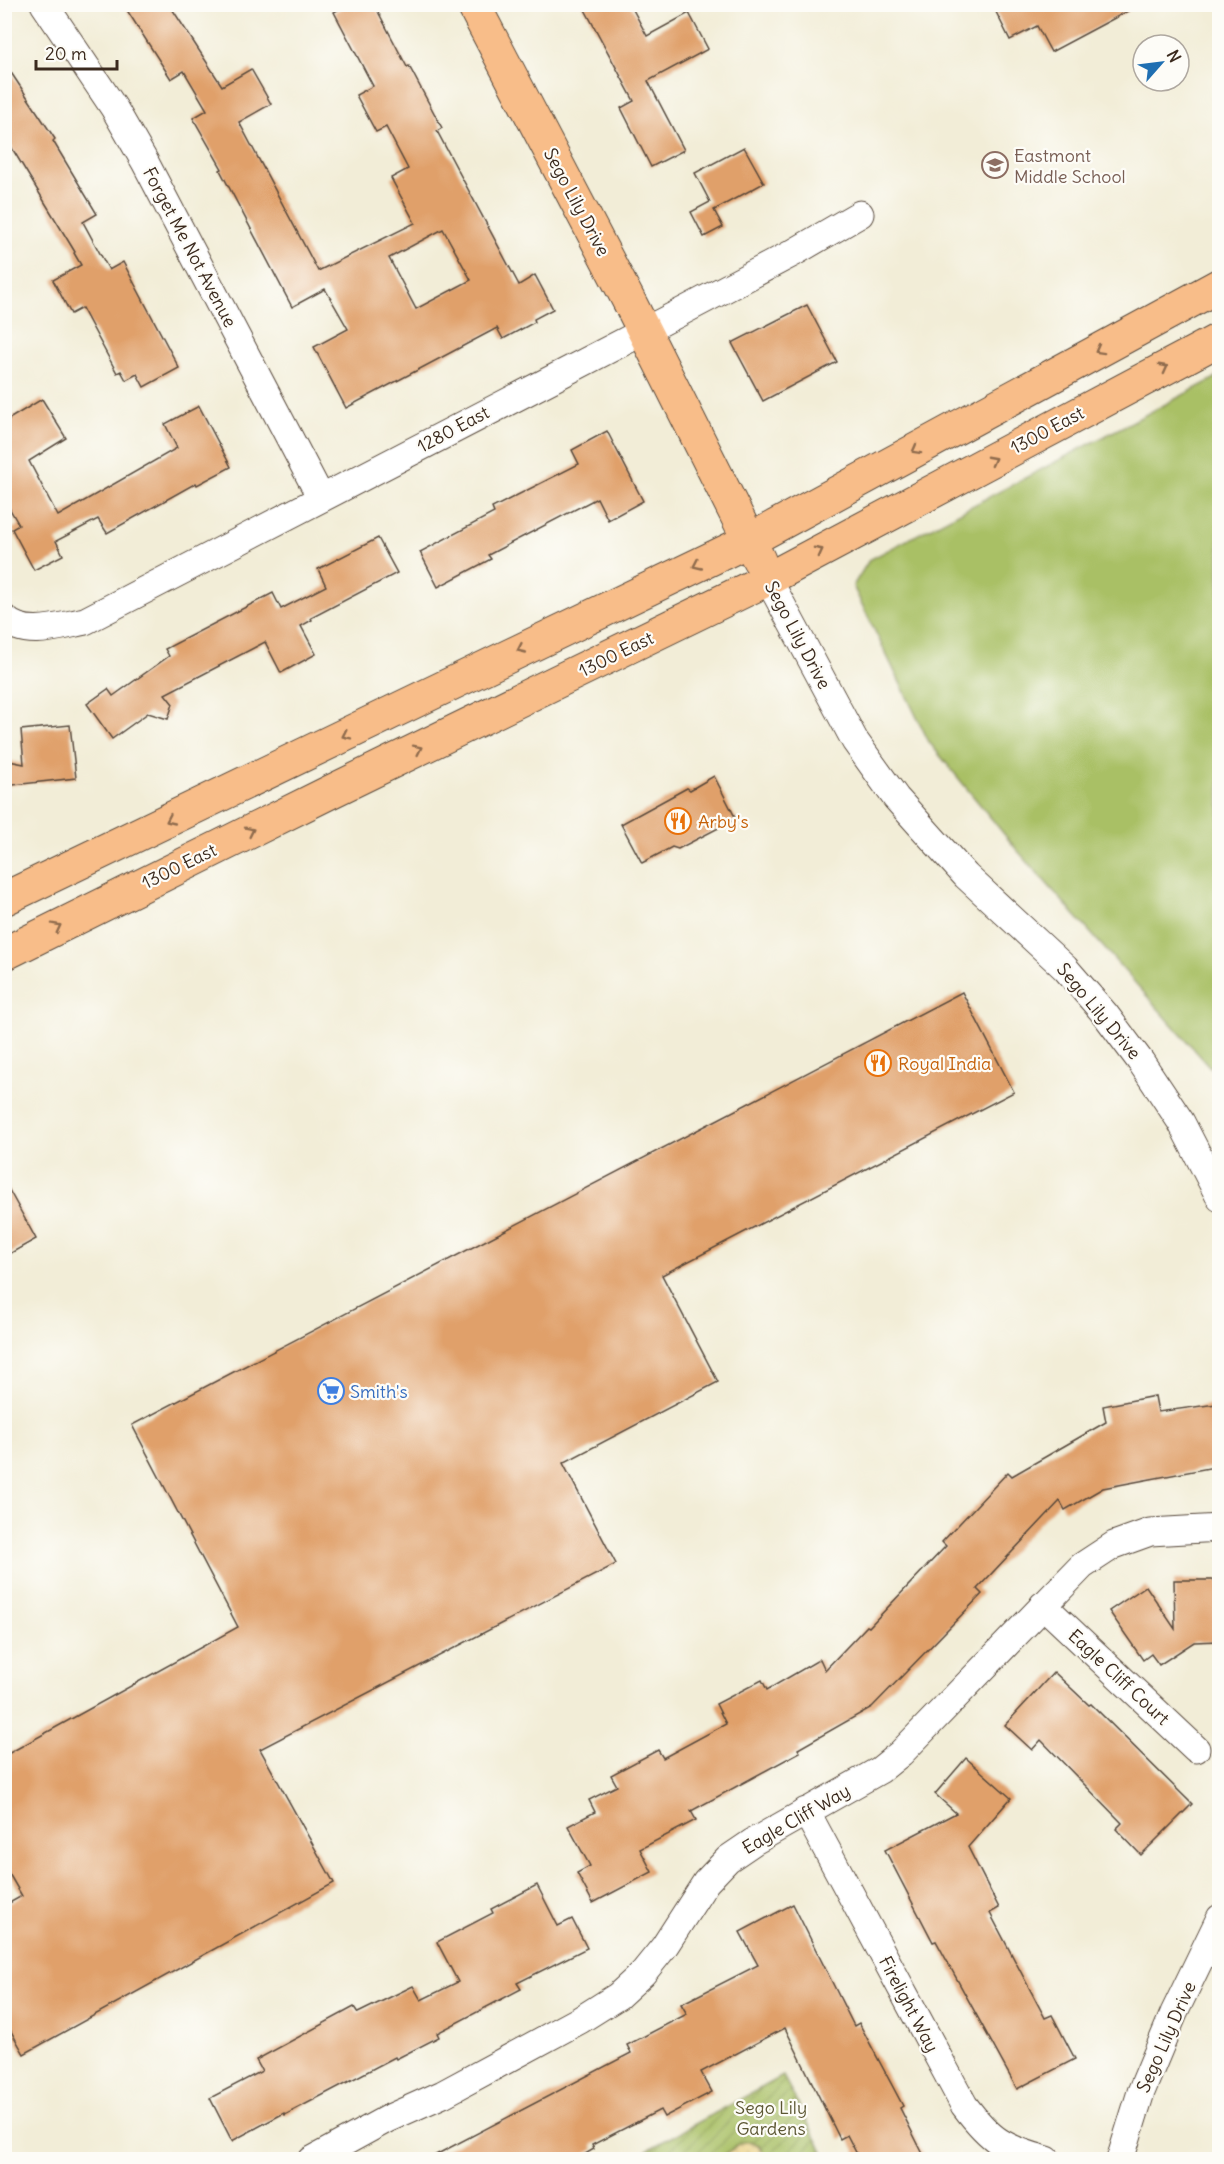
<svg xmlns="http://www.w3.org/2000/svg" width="1224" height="2164" font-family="Delius,sans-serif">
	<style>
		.grass { fill: #a9c065; stroke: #727542; stroke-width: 1.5 }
		.sand { fill: url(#sand-dots); stroke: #94825e; stroke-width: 1.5 }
		.garden { fill: url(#garden-furrows); stroke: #727542; stroke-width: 1.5 }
		.building { fill: #e0a06b; fill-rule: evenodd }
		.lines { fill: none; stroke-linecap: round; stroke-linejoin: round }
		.minor-casing { stroke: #56473a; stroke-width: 29 }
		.major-casing { stroke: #56473a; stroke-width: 35 }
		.minor { stroke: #fff; stroke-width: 27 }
		.major { stroke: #f8bd89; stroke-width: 33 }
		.oneway { stroke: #906c4e }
		.labels { text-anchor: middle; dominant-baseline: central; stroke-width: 4.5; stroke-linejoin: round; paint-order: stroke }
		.education-label { font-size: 18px; fill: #785e54; stroke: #fdfcf7; text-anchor: start }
		.street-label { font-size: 18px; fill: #3b2a1e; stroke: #fdfcf7 }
		.food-label { font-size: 18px; fill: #c56008; stroke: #fdfcf7; text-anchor: start }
		.shop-label { font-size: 18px; fill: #366cbe; stroke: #fdfcf7; text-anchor: start }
		.park-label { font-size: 18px; fill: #5c5733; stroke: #fdfcf7 }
	</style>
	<defs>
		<pattern id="sand-dots" width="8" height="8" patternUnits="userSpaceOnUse" patternTransform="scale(1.5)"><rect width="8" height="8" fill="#eeda9e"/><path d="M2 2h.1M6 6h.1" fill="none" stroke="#cdbb88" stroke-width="1.8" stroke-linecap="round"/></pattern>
		<pattern id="garden-furrows" width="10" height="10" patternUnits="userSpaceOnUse" patternTransform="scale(1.5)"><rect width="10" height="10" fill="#a9c065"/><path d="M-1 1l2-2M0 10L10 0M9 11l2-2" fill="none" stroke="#8b9c53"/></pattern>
	</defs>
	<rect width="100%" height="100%" fill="#fdfcf7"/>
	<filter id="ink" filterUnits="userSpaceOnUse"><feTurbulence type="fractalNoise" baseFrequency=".0167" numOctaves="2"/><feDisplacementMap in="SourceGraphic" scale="12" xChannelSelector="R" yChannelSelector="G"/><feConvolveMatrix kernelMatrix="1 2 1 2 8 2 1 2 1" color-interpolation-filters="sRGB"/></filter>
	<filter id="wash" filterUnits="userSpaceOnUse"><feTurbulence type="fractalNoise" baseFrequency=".008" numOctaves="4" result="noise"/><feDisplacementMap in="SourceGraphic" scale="24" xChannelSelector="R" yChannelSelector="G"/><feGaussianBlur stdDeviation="1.35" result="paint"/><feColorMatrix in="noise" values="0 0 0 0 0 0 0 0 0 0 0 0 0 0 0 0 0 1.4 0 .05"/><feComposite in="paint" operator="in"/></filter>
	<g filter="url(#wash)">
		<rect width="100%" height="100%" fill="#f2edd7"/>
		<path class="grass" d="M 1219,376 L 1220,1062 L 1210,1067 L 1017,850 L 929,742 L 853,586 L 869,560 Z"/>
		<path class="sand" d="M 747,2141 L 755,2142 L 761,2150 L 765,2159 L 720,2160 L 739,2143 Z"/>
		<path class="garden" d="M 783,2076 L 827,2159 L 765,2159 L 759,2145 L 751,2141 L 739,2143 L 720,2159 L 631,2159 Z"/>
		<g id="blocks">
			<g class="building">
				<path d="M 123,4 L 169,4 L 222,86 L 251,69 L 271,104 L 239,122 L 318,271 L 415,223 L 391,178 L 408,169 L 386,127 L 376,132 L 356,95 L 373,86 L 334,12 L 348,4 L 374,4 L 407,67 L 409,66 L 442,128 L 437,131 L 519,285 L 535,275 L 553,309 L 534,319 L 535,322 L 503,339 L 497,328 L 346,408 L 314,347 L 348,329 L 325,289 L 292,307 L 220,170 L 222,169 L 193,118 L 207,110 L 184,71 L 171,79 ZM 443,229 L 471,280 L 416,309 L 389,258 Z"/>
				<path d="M 582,4 L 630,4 L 647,36 L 689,13 L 708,49 L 648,81 L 684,150 L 651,167 L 621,108 L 634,101 Z"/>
				<path d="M 992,4 L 1141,4 L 1051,52 L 1037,26 L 1010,40 Z"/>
				<path d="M 4,62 L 55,139 L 53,141 L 97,214 L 83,222 L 109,270 L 123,262 L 179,368 L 144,387 L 137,374 L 126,380 L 121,371 L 117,373 L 82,308 L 71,314 L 53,280 L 81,265 L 74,253 L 75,252 L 4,135 Z"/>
				<path d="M 744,147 L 764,183 L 714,210 L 723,227 L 704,237 L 691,212 L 710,202 L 695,173 Z"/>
				<path d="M 807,305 L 837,362 L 763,401 L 732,343 Z"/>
				<path d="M 42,399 L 66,438 L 29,461 L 58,516 L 177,448 L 165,424 L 199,406 L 231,467 L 197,485 L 196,483 L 107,533 L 98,519 L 56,541 L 63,555 L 34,570 L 12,529 L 19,525 L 4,499 L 4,422 Z"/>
				<path d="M 607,431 L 643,501 L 608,520 L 597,498 L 488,555 L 491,559 L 438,587 L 420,552 L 494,513 L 492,508 L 579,464 L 572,450 Z"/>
				<path d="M 378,538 L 397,573 L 311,618 L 312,620 L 301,626 L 316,654 L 281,673 L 265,642 L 165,694 L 173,704 L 168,719 L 148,713 L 112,739 L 87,704 L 108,689 L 113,696 L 169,656 L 165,649 L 273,593 L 281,609 L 326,586 L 318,569 Z"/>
				<path d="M 70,725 L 76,778 L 4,786 L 4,760 L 24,764 L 21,730 Z"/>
				<path d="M 714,776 L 736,819 L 678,849 L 672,847 L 642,863 L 621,824 L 687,788 L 690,790 Z"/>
				<path d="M 962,992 L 1014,1092 L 662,1275 L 718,1382 L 563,1463 L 616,1564 L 260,1749 L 334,1883 L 24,2054 L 4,2019 L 4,1906 L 22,1896 L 4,1865 L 4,1756 L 238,1627 L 132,1425 Z"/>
				<path d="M 4,1181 L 36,1239 L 4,1257 Z"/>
				<path d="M 1155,1396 L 1158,1412 L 1216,1404 L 1220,1430 L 1220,1466 L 1103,1488 L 1065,1510 L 1060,1501 L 977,1589 L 982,1594 L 872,1707 L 798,1749 L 800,1752 L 691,1811 L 696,1820 L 640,1849 L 652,1872 L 593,1903 L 577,1873 L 590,1866 L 568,1826 L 595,1812 L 589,1800 L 617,1786 L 611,1775 L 658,1750 L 663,1758 L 726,1724 L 716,1704 L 762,1680 L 767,1690 L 820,1659 L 825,1670 L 867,1626 L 869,1627 L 946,1546 L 942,1542 L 1008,1472 L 1012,1476 L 1106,1422 L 1103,1406 Z"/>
				<path d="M 1174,1580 L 1220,1580 L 1220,1641 L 1194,1642 L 1159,1665 L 1151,1654 L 1143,1660 L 1109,1611 L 1146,1586 L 1175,1629 Z"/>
				<path d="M 1054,1672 L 1089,1705 L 1091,1704 L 1192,1804 L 1141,1855 L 1116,1829 L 1122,1823 L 1041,1740 L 1032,1750 L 1005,1725 Z"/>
				<path d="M 966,1758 L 1011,1798 L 968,1847 L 999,1908 L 990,1913 L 1045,2018 L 1052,2015 L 1075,2059 L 1017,2089 L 936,1941 L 933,1942 L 885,1850 L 956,1813 L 935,1794 Z"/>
				<path d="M 537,1885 L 558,1926 L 572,1919 L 587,1948 L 517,1983 L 521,1989 L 437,2033 L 439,2037 L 396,2059 L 395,2057 L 285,2115 L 284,2113 L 232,2141 L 210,2098 L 262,2071 L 256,2060 L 354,2007 L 358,2013 L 413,1986 L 421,2000 L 458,1982 L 437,1942 L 493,1913 L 491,1909 Z"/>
				<path d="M 793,1904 L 854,2026 L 859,2023 L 903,2106 L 900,2108 L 926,2160 L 860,2160 L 847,2135 L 840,2139 L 785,2028 L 701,2072 L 712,2092 L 664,2117 L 660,2110 L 592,2145 L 594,2149 L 575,2160 L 426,2160 L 631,2053 L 627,2045 L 687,2014 L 681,2004 L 758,1965 L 740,1932 Z"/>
			</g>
		</g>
	</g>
	<g filter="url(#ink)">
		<use href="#blocks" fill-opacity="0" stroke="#56473a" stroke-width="1.5"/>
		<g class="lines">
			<defs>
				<g id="minor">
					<path d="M 44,4 L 114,108 L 145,162 L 321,498"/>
					<path d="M 768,579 L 855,741 L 896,798 L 966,876 L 1065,968 L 1105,1014 L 1141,1062 L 1181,1122 L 1220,1198"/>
					<path d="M 4,618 C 25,639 60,626 85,621 L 685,310 L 793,253 L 860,214"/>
					<path d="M 1043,1605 L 1196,1749"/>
					<path d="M 806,1811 L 964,2105 C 991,2141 1003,2148 1047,2160"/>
					<path d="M 312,2160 L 387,2119 L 443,2094 L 580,2020 L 618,1996 L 643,1973 L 664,1947 L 706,1882 L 728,1859 L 753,1842 L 880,1770 L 901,1753 L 1082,1566 L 1114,1545 L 1150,1532 L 1220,1528"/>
					<path d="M 1120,2160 L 1141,2092 L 1174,2013 L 1220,1918"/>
				</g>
				<g id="major">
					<path d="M 473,4 L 631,305 L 759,560"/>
					<path d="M 4,899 L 750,540 L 1220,285"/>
					<path d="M 4,954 L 328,793 L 768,579 L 1220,339"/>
				</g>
			</defs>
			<use href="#minor" class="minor-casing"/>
			<use href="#major" class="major-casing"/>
			<use href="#minor" class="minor"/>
			<use href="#major" class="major"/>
		</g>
		<defs><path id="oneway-chevron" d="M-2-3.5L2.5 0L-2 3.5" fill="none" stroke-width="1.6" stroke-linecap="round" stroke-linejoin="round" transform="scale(1.5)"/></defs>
		<g class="oneway">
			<use href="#oneway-chevron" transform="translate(1099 350) rotate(151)"/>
			<use href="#oneway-chevron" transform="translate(1164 368) rotate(-28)"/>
			<use href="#oneway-chevron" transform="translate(916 450) rotate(151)"/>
			<use href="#oneway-chevron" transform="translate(992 460) rotate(-28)"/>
			<use href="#oneway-chevron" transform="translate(819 551) rotate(-28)"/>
			<use href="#oneway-chevron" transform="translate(697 565) rotate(155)"/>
			<use href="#oneway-chevron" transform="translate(521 649) rotate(155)"/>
			<use href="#oneway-chevron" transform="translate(346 735) rotate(154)"/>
			<use href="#oneway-chevron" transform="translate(418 749) rotate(-26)"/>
			<use href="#oneway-chevron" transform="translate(170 820) rotate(155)"/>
			<use href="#oneway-chevron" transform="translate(250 831) rotate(-26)"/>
			<use href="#oneway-chevron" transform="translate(57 927) rotate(-27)"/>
		</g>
	</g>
	<defs>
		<symbol id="school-ring" viewBox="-11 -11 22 22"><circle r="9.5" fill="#fdfcf7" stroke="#8d6e63" stroke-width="1.5"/><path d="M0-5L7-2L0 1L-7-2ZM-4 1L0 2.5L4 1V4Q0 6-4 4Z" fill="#8d6e63"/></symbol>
		<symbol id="restaurant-ring" viewBox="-11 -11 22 22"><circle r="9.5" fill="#fdfcf7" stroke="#e8710a" stroke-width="1.5"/><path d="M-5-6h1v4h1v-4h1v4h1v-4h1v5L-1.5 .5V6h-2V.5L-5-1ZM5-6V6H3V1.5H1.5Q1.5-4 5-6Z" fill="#e8710a"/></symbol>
		<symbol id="supermarket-ring" viewBox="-11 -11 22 22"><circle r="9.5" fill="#fdfcf7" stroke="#3f7fe0" stroke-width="1.5"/><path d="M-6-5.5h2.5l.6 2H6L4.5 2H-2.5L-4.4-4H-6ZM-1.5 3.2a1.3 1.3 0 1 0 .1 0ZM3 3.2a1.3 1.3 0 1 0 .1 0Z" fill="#3f7fe0"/></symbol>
	</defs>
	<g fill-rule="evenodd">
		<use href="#school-ring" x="980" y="150" width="30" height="30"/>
		<use href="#restaurant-ring" x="663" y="806" width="30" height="30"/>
		<use href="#restaurant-ring" x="863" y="1048" width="30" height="30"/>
		<use href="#supermarket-ring" x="316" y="1376" width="30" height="30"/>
	</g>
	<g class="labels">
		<g class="education-label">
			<text x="1014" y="155">Eastmont<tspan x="1014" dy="21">Middle School</tspan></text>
		</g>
		<g class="street-label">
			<text transform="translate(577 202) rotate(62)">Sego Lily Drive</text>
			<text transform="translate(190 247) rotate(62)">Forget Me Not Avenue</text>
			<text transform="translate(453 429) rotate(-28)">1280 East</text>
			<text transform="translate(1047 430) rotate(-28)">1300 East</text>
			<text transform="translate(798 635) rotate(62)">Sego Lily Drive</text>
			<text transform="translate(616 654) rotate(-26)">1300 East</text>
			<text transform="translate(179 866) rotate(-26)">1300 East</text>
			<text transform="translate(1099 1011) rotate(50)">Sego Lily Drive</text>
			<text transform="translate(1119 1677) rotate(43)">Eagle Cliff Court</text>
			<text transform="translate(796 1819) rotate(-30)">Eagle Cliff Way</text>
			<text transform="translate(909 2004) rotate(62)">Firelight Way</text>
			<text transform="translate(1166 2037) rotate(-66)">Sego Lily Drive</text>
		</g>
		<g class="food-label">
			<text x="698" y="821">Arby's</text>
			<text x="898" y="1063">Royal India</text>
		</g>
		<g class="shop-label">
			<text x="350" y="1391">Smith's</text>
		</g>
		<g class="park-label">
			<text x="771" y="2107">Sego Lily<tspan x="771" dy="21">Gardens</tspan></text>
		</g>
	</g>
	<rect width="1224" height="2164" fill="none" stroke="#fdfcf7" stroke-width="24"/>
	<g transform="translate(1161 63) rotate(62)"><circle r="28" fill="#fdfcf7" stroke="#afa8a0" stroke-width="1.5"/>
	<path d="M0-4.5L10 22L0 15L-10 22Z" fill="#1f6fb2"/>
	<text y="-9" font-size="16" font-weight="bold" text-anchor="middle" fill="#3b2a1e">N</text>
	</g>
	<path d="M36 60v9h81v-9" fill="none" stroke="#3b2a1e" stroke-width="3"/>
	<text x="45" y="60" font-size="18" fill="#3b2a1e" stroke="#fdfcf7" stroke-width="4.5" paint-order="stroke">20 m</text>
</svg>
